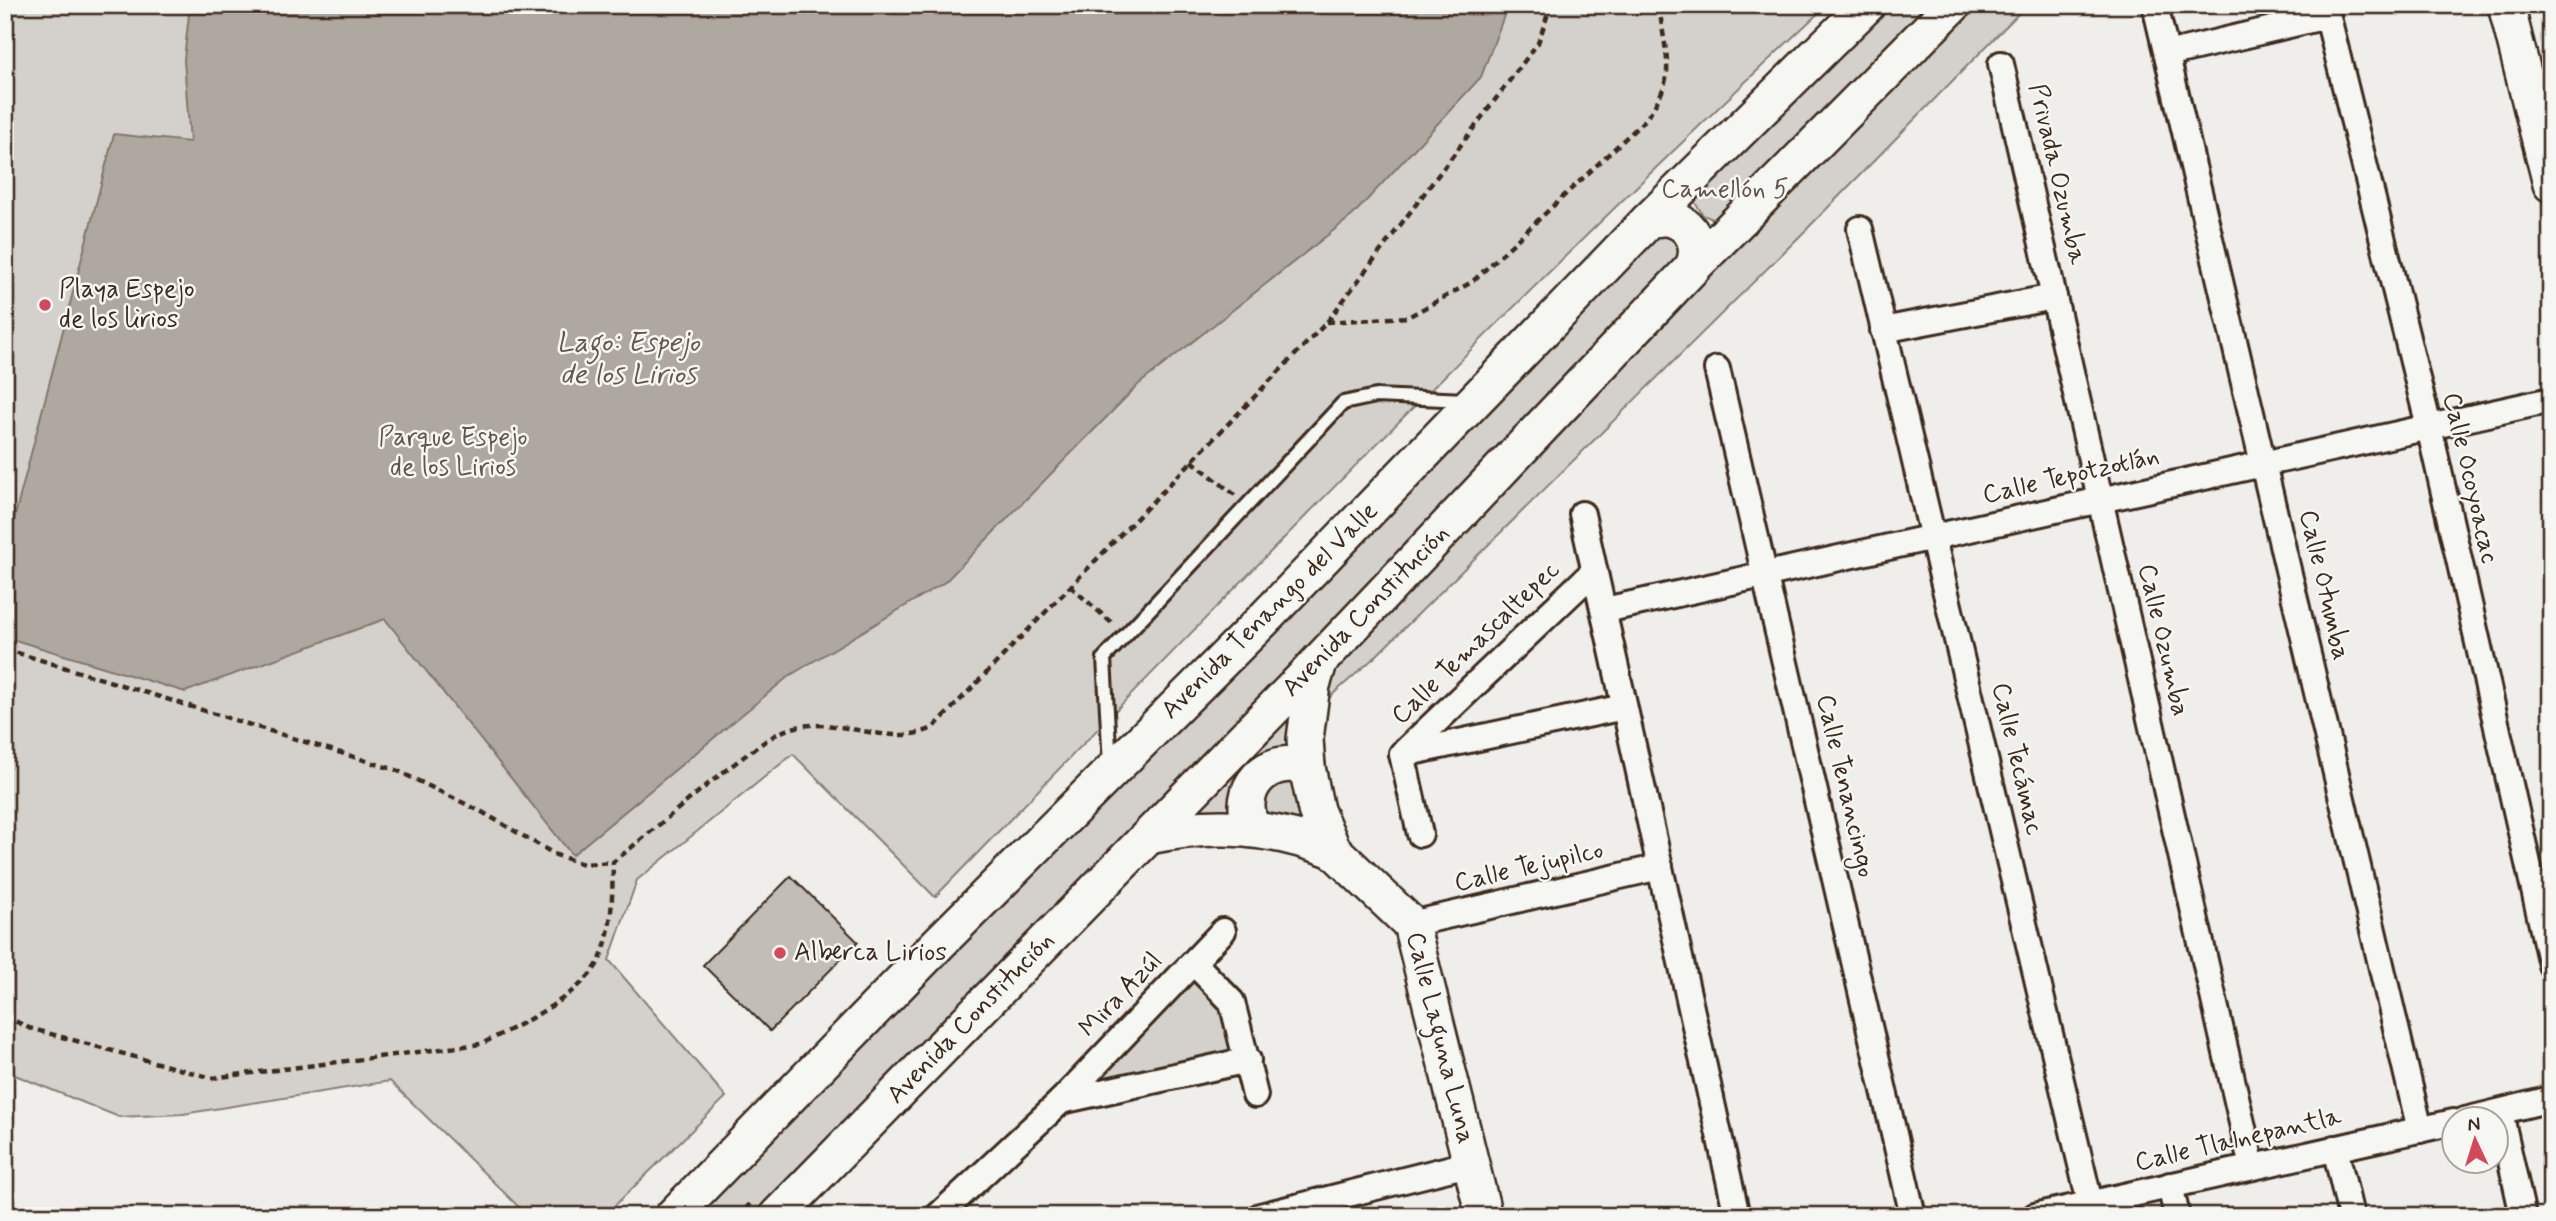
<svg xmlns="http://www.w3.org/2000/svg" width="2556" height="1221" font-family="Mynerve,sans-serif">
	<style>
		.green { fill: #d4d1cc; stroke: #887e75; stroke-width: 2 }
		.water { fill: #afa8a1; stroke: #81766d; stroke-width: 2 }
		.building { fill: #c2bdb7; stroke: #3b2a1e; stroke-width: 2 }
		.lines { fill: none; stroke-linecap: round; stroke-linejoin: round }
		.lane-casing { stroke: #3b2a1e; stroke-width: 18 }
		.street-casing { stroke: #3b2a1e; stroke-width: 30 }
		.secondary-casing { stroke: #3b2a1e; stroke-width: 40 }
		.path { stroke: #3b2a1e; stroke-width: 4.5; stroke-dasharray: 7 5; stroke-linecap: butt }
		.lane { stroke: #f6f6f2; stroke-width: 12 }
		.street { stroke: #f6f6f2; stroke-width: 24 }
		.secondary { stroke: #f6f6f2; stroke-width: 35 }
		.poi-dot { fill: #d1495b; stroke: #f6f6f2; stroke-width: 2.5 }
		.labels { text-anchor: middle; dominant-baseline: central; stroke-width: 5; stroke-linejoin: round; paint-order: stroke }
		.street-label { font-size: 26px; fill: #3b2a1e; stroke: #f6f6f2 }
		.park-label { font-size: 26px; fill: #61544a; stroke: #f6f6f2 }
		.poi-label { font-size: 26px; fill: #3b2a1e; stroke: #f6f6f2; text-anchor: start }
		.water-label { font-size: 28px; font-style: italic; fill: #64564c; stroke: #f6f6f2 }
	</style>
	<rect width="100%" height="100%" fill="#efeeea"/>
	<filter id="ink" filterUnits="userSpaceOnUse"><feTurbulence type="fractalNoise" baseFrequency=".0143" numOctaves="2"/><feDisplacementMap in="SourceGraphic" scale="14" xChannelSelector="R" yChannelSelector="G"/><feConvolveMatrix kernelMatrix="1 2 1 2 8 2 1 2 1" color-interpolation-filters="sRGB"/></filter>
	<g filter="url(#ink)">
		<g class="green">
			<path d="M 5,5 L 1827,5 C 1520,292 1227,595 935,897 L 793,754 L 637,880 L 609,960 L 726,1097 L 604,1216 L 528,1216 L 390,1081 L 183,1114 L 119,1117 L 5,1071 Z"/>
			<path d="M 1872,5 L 1950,5 L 1720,222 L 1703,215 L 1692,198 Z"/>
			<path d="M 1962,5 L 2027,5 L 1799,237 L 1376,656 L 1314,711 L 1318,685 Z"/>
			<path d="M 1649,223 L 1695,247 L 773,1216 L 677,1216 Z"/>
			<path d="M 1309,681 L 1296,758 L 1240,809 L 1166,826 Z"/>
			<path d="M 1289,770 L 1318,836 L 1259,823 L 1256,790 Z"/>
			<path d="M 1194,969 L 1228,1003 L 1242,1054 L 1075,1092 Z"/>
		</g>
		<path class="water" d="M 190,5 L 1508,5 L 1481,77 L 1353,215 L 1139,384 L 945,582 L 789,676 L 572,855 L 385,619 L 185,692 L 5,637 L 5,554 L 114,134 L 190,142 L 184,60 Z"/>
		<path class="building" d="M 791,876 L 858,942 L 770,1031 L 703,965 Z"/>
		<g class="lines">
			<defs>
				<path id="lane" d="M 1110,765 L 1104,658 L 1343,403 L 1376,396 L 1466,400"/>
				<g id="street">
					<path d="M 2155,5 L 2420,1130"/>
					<path d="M 2325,5 L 2429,427 L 2551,965"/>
					<path d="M 2167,54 L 2327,16"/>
					<path d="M 2001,64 L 2252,1167"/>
					<path d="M 1860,229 L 2090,1203"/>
					<path d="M 1883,330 L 2054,297"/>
					<path d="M 1717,369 L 1913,1216"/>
					<path d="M 1582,514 L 1737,1216"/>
					<path d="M 1605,610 L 2551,400"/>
					<path d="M 1402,754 L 1594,571"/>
					<path d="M 1402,754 L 1420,834"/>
					<path d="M 1403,754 L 1624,707"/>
					<path d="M 1411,924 L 1660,867"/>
					<path d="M 1194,963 L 1232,1002 L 1255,1095"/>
					<path d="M 1061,1101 L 1248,1060"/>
					<path d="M 2500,1112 L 2523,1216"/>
					<path d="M 2465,1120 L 2551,1099"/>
					<path d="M 2335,1148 L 2351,1216"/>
					<path d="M 2170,1185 L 2177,1216"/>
					<path d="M 938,1216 L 1061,1101 L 1223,931"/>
					<path d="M 1260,1216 L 1472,1163"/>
					<path d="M 2035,1216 L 2454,1122"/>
				</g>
				<g id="secondary">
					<path d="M 2506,5 L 2551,184"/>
					<path d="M 1648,221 C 1679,209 1706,236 1693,267"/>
					<path d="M 1319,663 L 1312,685 L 1305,739 L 1307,767 L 1316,810 L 1333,850 L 1411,924 L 1484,1216"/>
					<path d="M 1252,828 C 1234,789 1267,754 1307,767"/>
					<path d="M 1149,836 C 1214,822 1271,826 1333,850"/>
					<path d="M 673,1216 L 938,944 L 1263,620 L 1648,221 L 1867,5"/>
					<path d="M 777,1216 L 1306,675 L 1693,267 L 1953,5"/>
				</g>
			</defs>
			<use href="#lane" class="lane-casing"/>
			<use href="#street" class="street-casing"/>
			<use href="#secondary" class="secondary-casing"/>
			<g class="path">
				<path d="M 1327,322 L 1408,317 L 1472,282 L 1645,120 C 1677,76 1667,64 1660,13 L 1663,5"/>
				<path d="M 1192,461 L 1235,495"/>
				<path d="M 1070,586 L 1114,625"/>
				<path d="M 5,649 L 396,770 L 482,812 L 556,855 L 583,864 L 613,862"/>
				<path d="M 5,1016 L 29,1028 L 212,1078 L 481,1044 C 514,1028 587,993 601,957 C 613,927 612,895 613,862 C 657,828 697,791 742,758 C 756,748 774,733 792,728 C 840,715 886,749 933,728 L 1327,322 L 1538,43 L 1551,5"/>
				<path d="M 738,1216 L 750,1204"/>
			</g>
			<use href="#lane" class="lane"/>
			<use href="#street" class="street"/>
			<use href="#secondary" class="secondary"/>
		</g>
	</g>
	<g class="poi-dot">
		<circle cx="45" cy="305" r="7"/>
		<circle cx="780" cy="953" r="7"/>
	</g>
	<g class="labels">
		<g class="street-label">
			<text transform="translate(2057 174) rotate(77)">Privada Ozumba</text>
			<text transform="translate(2071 476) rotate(-13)">Calle Tepotzotlán</text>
			<text transform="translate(2470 478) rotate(77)">Calle Ocoyoacac</text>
			<text transform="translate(2324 585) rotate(77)">Calle Otumba</text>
			<text transform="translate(1270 611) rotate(-45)">Avenida Tenango del Valle</text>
			<text transform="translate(1366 611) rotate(-46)">Avenida Constitución</text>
			<text transform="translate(2163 640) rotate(77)">Calle Ozumba</text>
			<text transform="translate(1476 643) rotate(-44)">Calle Temascaltepec</text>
			<text transform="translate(2017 759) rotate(77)">Calle Tecámac</text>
			<text transform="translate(1845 786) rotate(77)">Calle Tenancingo</text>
			<text transform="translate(1529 867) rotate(-13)">Calle Tejupilco</text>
			<text transform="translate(1121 995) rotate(-46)">Mira Azúl</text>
			<text transform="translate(971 1018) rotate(-46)">Avenida Constitución</text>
			<text transform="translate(1440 1038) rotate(76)">Calle Laguna Luna</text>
			<text transform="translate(2238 1140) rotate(-13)">Calle Tlalnepantla</text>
		</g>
		<g class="park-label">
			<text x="1725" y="190">Camellón 5</text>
			<text x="453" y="438">Parque Espejo<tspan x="453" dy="30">de los Lirios</tspan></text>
		</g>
		<g class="poi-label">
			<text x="59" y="290">Playa Espejo<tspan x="59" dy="30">de los lirios</tspan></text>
			<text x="794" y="953">Alberca Lirios</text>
		</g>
		<g class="water-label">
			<text x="628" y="343">Lago: Espejo<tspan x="628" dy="32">de los Lirios</tspan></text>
		</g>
	</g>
	<rect width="2556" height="1221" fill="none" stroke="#f6f6f2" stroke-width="28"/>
	<rect x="14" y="14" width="2528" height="1193" fill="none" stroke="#3b2a1e" stroke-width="2.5" filter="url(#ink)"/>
	<g transform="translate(2475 1140) rotate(356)"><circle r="33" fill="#f6f6f2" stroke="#aba49d" stroke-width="2"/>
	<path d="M0-5L12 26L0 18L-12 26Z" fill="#d1495b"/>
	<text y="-10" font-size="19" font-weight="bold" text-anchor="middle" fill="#3b2a1e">N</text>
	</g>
</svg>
